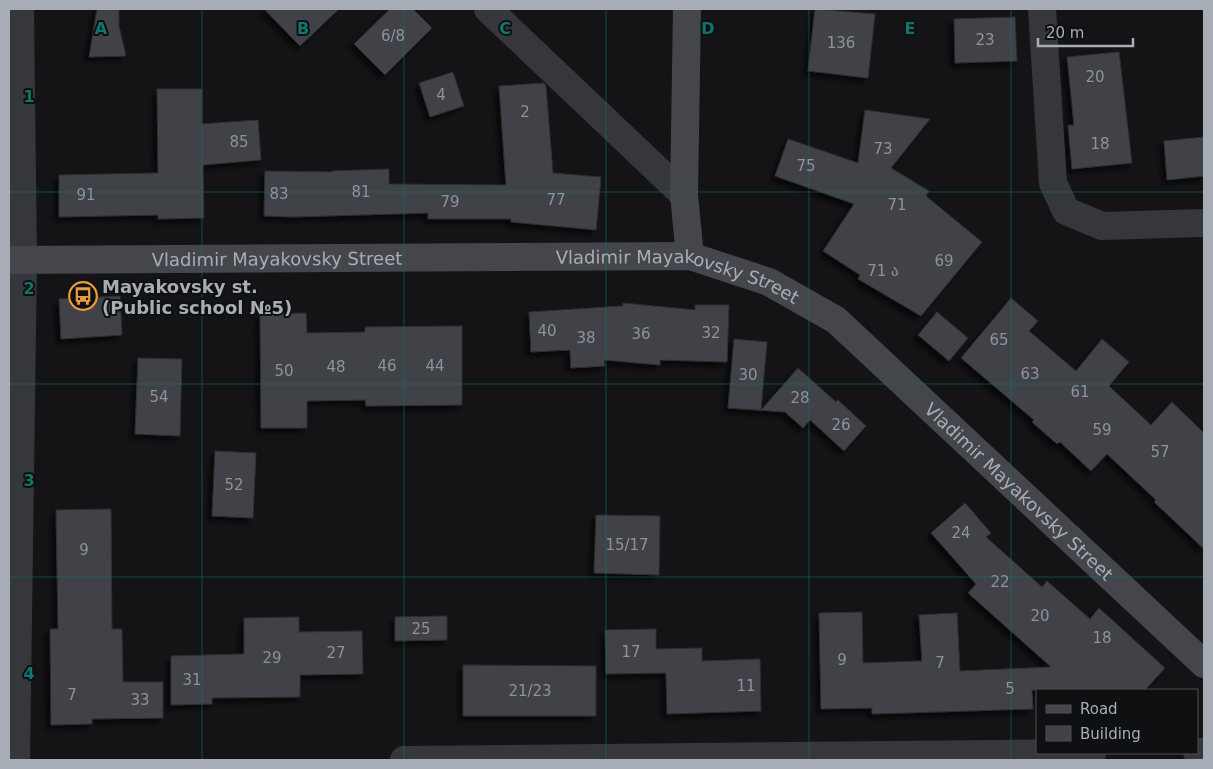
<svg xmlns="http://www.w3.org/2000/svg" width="1213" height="769" font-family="'DejaVu Sans',sans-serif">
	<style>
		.building { fill: #414346; stroke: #2e2f32; filter: url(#shadow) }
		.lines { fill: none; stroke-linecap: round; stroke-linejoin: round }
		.street { stroke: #36373b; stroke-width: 28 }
		.secondary { stroke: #44464b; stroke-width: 28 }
		.grid { fill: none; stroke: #0f766e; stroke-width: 1; stroke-opacity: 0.55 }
		.labels { text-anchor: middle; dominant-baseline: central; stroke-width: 4; stroke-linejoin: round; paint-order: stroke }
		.number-label { font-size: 15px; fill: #8e929a }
		.street-label { font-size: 18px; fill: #a7adb6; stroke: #0f1011 }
		.poi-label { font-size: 18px; font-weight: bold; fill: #a7adb6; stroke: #0f1011; text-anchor: start }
		.grid-label { font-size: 16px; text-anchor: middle; font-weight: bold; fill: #0f766e; stroke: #0f1011; stroke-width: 4; stroke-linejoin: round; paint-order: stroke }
	</style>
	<defs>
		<filter id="shadow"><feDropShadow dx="-4.5" dy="4.5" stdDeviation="2.5" flood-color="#0009"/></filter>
	</defs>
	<rect width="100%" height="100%" fill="#141416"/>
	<g class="building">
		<path d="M 97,9 L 119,9 L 119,26 L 126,56 L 89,57 Z"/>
		<path d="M 264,9 L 339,9 L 300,46 Z"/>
		<path d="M 390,9 L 413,9 L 432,28 L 385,75 L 354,44 Z"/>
		<path d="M 815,9 L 875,14 L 868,78 L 808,71 Z"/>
		<path d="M 1015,17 L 1017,61 L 955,63 L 954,19 Z"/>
		<path d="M 1119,52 L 1132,163 L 1072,169 L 1068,125 L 1074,125 L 1067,57 Z"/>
		<path d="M 453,72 L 464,106 L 430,117 L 419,83 Z"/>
		<path d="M 544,83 L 546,86 L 553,173 L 601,177 L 596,230 L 511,222 L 511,219 L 428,219 L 428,213 L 292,217 L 264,216 L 265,171 L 332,172 L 332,171 L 389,169 L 389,184 L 506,185 L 499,86 Z"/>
		<path d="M 157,89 L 202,89 L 202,124 L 258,120 L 261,160 L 203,165 L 204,218 L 158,219 L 158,215 L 59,217 L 59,175 L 158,173 Z"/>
		<path d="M 865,110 L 930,119 L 891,168 L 929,191 L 926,196 L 982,242 L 921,316 L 858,279 L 860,275 L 823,251 L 854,204 L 775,176 L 788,139 L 858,163 Z"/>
		<path d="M 1204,137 L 1204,176 L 1167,180 L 1164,141 Z"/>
		<path d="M 120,296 L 122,335 L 61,339 L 59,299 Z"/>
		<path d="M 1011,298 L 1038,321 L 1029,331 L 1076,371 L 1102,339 L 1129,362 L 1109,386 L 1151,425 L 1172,402 L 1204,433 L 1204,549 L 1154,502 L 1156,500 L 1107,454 L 1091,471 L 1060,442 L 1057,444 L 1032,422 L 1034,420 L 961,358 Z"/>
		<path d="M 623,303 L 695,310 L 695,305 L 729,305 L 727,362 L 660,360 L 660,365 L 604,360 L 605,366 L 571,368 L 570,350 L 531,352 L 529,312 L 623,306 Z"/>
		<path d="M 937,312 L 968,338 L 949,361 L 918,335 Z"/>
		<path d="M 306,313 L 307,333 L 365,332 L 365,327 L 462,326 L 462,405 L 366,406 L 365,400 L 307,401 L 307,428 L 261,428 L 260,314 Z"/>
		<path d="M 734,339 L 767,342 L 761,410 L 798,368 L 836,402 L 838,400 L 866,426 L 844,451 L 810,420 L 803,428 L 785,412 L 728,408 Z"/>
		<path d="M 138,358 L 182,359 L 180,436 L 135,434 Z"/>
		<path d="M 215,451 L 256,453 L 253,518 L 212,516 Z"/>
		<path d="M 965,503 L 991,533 L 986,537 L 1042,587 L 1047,581 L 1090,619 L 1099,608 L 1165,668 L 1145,690 L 1032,690 L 1033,709 L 872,714 L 872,708 L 821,709 L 819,613 L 862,612 L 863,663 L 922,661 L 919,615 L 957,613 L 960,671 L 1051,667 L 968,593 L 976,584 L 931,533 Z"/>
		<path d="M 111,509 L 112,629 L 122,629 L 123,682 L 163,682 L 163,718 L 92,719 L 92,724 L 51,725 L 50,629 L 58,629 L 56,510 Z"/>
		<path d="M 596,515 L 660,516 L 659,575 L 594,573 Z"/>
		<path d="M 447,616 L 447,640 L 395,641 L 395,617 Z"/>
		<path d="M 299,617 L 299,632 L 362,631 L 363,674 L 300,675 L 300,697 L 212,698 L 212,704 L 171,705 L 171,656 L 244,654 L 244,618 Z"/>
		<path d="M 656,629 L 656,649 L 702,648 L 702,661 L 760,659 L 761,711 L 667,714 L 666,673 L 606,674 L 605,630 Z"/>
		<path d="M 463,665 L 596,666 L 596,716 L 463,716 Z"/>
	</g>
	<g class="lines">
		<g class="street">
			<path d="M 488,9 L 684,195"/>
			<path d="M 1042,9 L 1053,183 L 1066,211 L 1102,226 L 1204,223"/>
			<path d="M 1197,752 L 1204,752"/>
			<path d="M 16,760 L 23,260 L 20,9"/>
			<path d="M 404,760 L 1092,753"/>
		</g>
		<g class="secondary">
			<path d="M 687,9 L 684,195 L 690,256"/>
			<path id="s1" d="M 9,260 L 690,256 L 769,282 L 836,320 L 1204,664"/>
		</g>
	</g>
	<path class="grid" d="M 202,9 L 202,760M 404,9 L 404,760M 606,9 L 606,760M 809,9 L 809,760M 1011,9 L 1011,760M 9,192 L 1204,192M 9,384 L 1204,384M 9,577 L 1204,577"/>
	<defs>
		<symbol id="bus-ring" viewBox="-11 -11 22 22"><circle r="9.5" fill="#0f1011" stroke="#ea9d39" stroke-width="1.5"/><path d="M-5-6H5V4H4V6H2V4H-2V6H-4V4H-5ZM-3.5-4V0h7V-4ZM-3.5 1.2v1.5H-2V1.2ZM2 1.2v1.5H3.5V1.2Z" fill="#ea9d39"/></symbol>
	</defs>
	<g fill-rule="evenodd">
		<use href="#bus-ring" x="67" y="280" width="32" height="32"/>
	</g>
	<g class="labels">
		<g class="number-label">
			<text x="393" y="36">6/8</text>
			<text x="985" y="40">23</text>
			<text x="841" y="43">136</text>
			<text x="1095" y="77">20</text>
			<text x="441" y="95">4</text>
			<text x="525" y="112">2</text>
			<text x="239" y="142">85</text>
			<text x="1100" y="144">18</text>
			<text x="883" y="149">73</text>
			<text x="806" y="166">75</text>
			<text x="361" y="192">81</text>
			<text x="279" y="194">83</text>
			<text x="86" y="195">91</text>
			<text x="556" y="200">77</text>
			<text x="450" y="202">79</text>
			<text x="897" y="205">71</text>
			<text x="944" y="261">69</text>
			<text x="883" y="271">71 ა</text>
			<text x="547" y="331">40</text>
			<text x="711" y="333">32</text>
			<text x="641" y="334">36</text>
			<text x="586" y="338">38</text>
			<text x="999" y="340">65</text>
			<text x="387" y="366">46</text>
			<text x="435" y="366">44</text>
			<text x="336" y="367">48</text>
			<text x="284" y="371">50</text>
			<text x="1030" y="374">63</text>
			<text x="748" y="375">30</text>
			<text x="1080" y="392">61</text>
			<text x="159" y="397">54</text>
			<text x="800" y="398">28</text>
			<text x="841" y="425">26</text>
			<text x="1102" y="430">59</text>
			<text x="1160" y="452">57</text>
			<text x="234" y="485">52</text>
			<text x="961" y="533">24</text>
			<text x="627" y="545">15/17</text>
			<text x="84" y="550">9</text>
			<text x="1000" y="582">22</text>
			<text x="1040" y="616">20</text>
			<text x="421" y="629">25</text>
			<text x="1102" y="638">18</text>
			<text x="631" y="652">17</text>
			<text x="336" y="653">27</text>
			<text x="272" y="658">29</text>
			<text x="842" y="660">9</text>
			<text x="940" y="663">7</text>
			<text x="192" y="680">31</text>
			<text x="746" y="686">11</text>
			<text x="1010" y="689">5</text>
			<text x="530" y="691">21/23</text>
			<text x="72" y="695">7</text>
			<text x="140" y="700">33</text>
		</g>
		<g class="street-label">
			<text stroke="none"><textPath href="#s1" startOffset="268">Vladimir Mayakovsky Street</textPath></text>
			<text stroke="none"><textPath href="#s1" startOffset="672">Vladimir Mayakovsky Street</textPath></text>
			<text stroke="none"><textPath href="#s1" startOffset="1092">Vladimir Mayakovsky Street</textPath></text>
		</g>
		<g class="poi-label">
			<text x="102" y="286">Mayakovsky st.<tspan x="102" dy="21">(Public school №5)</tspan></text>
		</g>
	</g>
	<g class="grid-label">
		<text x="101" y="34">A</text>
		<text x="303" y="34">B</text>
		<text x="505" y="34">C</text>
		<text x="708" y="34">D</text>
		<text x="910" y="34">E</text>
		<text x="29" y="102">1</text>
		<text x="29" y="294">2</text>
		<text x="29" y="486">3</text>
		<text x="29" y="679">4</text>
	</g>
	<rect width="1213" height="769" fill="none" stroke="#a7adb6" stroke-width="20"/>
	<rect x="1036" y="689" width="162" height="65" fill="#0f1011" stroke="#4c4f53"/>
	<rect x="1046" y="705" width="25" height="8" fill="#44464b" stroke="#4c4f53"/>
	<text x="1080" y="714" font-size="15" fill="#a7adb6">Road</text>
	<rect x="1046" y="726" width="25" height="15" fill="#414346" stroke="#4c4f53"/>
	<text x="1080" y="739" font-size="15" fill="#a7adb6">Building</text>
	<path d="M1038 38v8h95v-8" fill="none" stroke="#a7adb6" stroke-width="2.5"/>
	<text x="1046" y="38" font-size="15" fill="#a7adb6" stroke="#0f1011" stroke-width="4" paint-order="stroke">20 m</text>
</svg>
